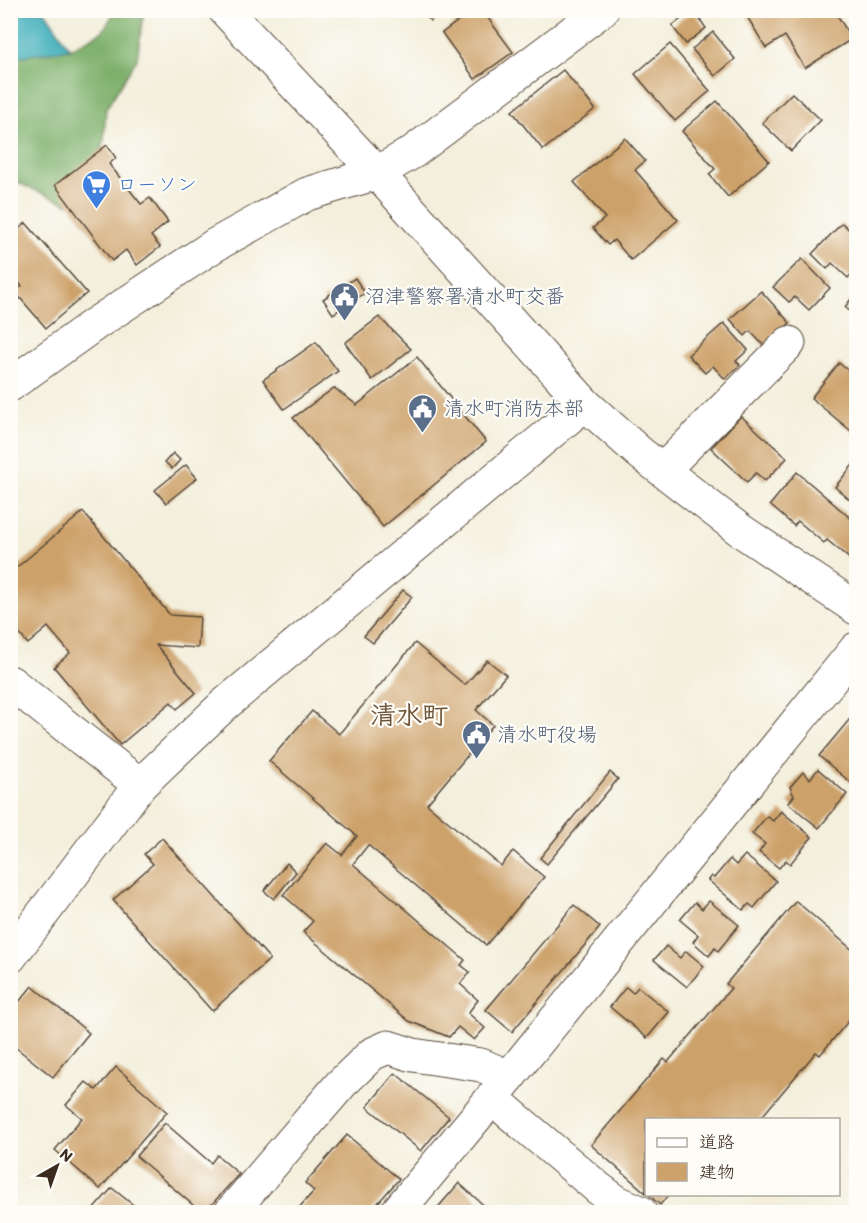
<svg xmlns="http://www.w3.org/2000/svg" width="867" height="1223" font-family="Itim,'Klee One',sans-serif">
	<style>
		.forest { fill: #7eb06c; stroke: #5c6d45; stroke-width: 1.5 }
		.water { fill: #3eadba; stroke: #3c6c6c; stroke-width: 1.5 }
		.building { fill: #cda26a }
		.lines { fill: none; stroke-linecap: round; stroke-linejoin: round }
		.minor-casing { stroke: #57483a; stroke-width: 35 }
		.tertiary-casing { stroke: #57483a; stroke-width: 35 }
		.minor { stroke: #fff; stroke-width: 33 }
		.tertiary { stroke: #fff; stroke-width: 33 }
		.labels { text-anchor: middle; dominant-baseline: central; stroke-width: 4.5; stroke-linejoin: round; paint-order: stroke }
		.shop-label { font-size: 20px; fill: #366cbe; stroke: #fdfcf7; text-anchor: start }
		.service-label { font-size: 20px; fill: #4e5e75; stroke: #fdfcf7; text-anchor: start }
		.district-label { font-size: 26px; font-weight: bold; fill: #6e5439; stroke: #fdfcf7 }
	</style>
	<rect width="100%" height="100%" fill="#fdfcf7"/>
	<filter id="ink" filterUnits="userSpaceOnUse"><feTurbulence type="fractalNoise" baseFrequency=".0167" numOctaves="2"/><feDisplacementMap in="SourceGraphic" scale="12" xChannelSelector="R" yChannelSelector="G"/><feConvolveMatrix kernelMatrix="1 2 1 2 8 2 1 2 1" color-interpolation-filters="sRGB"/></filter>
	<filter id="wash" filterUnits="userSpaceOnUse"><feTurbulence type="fractalNoise" baseFrequency=".008" numOctaves="4" result="noise"/><feDisplacementMap in="SourceGraphic" scale="24" xChannelSelector="R" yChannelSelector="G"/><feGaussianBlur stdDeviation="1.35" result="paint"/><feColorMatrix in="noise" values="0 0 0 0 0 0 0 0 0 0 0 0 0 0 0 0 0 1.4 0 .05"/><feComposite in="paint" operator="in"/></filter>
	<g filter="url(#wash)">
		<rect width="100%" height="100%" fill="#f3efdc"/>
		<path class="forest" d="M 115,11 L 144,11 L 137,59 L 106,109 L 104,140 L 92,174 L 68,204 L 11,180 L 11,58 L 70,49 L 103,31 Z"/>
		<path class="water" d="M 11,10 L 45,11 L 70,49 L 11,58 Z"/>
		<g id="blocks">
			<g class="building">
				<path d="M 422,10 L 444,10 L 430,21 Z"/>
				<path d="M 473,10 L 482,10 L 513,52 L 475,79 L 442,33 Z"/>
				<path d="M 693,10 L 706,28 L 686,44 L 672,26 Z"/>
				<path d="M 748,10 L 834,10 L 852,39 L 805,68 L 785,36 L 766,48 L 745,13 Z"/>
				<path d="M 713,32 L 735,59 L 715,76 L 692,49 Z"/>
				<path d="M 670,44 L 710,91 L 675,121 L 635,74 Z"/>
				<path d="M 563,70 L 595,109 L 543,150 L 512,111 Z"/>
				<path d="M 792,93 L 821,120 L 791,151 L 762,123 Z"/>
				<path d="M 717,101 L 769,161 L 728,197 L 709,174 L 715,169 L 682,131 Z"/>
				<path d="M 625,138 L 645,161 L 635,170 L 678,220 L 631,260 L 614,240 L 608,245 L 593,228 L 605,218 L 574,182 Z"/>
				<path d="M 107,145 L 116,158 L 109,164 L 141,204 L 150,198 L 168,222 L 151,236 L 160,247 L 137,265 L 126,250 L 112,261 L 55,185 Z"/>
				<path d="M 26,223 L 87,293 L 46,328 L 15,292 L 22,286 L 10,273 L 10,236 Z"/>
				<path d="M 842,223 L 856,236 L 856,269 L 848,278 L 832,263 L 827,269 L 812,254 Z"/>
				<path d="M 802,259 L 830,288 L 809,310 L 795,297 L 789,302 L 773,287 Z"/>
				<path d="M 355,278 L 365,293 L 333,314 L 323,299 Z"/>
				<path d="M 761,291 L 790,323 L 765,347 L 750,331 L 745,336 L 730,319 Z"/>
				<path d="M 856,293 L 856,317 L 845,307 Z"/>
				<path d="M 379,317 L 411,349 L 372,380 L 345,343 Z"/>
				<path d="M 724,323 L 748,350 L 736,361 L 740,365 L 725,379 L 713,366 L 705,373 L 688,355 Z"/>
				<path d="M 316,342 L 338,371 L 284,409 L 263,380 Z"/>
				<path d="M 417,357 L 486,442 L 383,527 L 293,418 L 334,388 L 357,405 Z"/>
				<path d="M 839,363 L 856,377 L 856,435 L 811,398 Z"/>
				<path d="M 741,416 L 787,458 L 765,481 L 756,473 L 747,482 L 711,448 Z"/>
				<path d="M 173,453 L 180,460 L 172,469 L 165,462 Z"/>
				<path d="M 856,461 L 856,505 L 835,487 Z"/>
				<path d="M 186,465 L 197,478 L 166,503 L 155,490 Z"/>
				<path d="M 797,472 L 856,523 L 856,564 L 827,540 L 824,543 L 798,521 L 794,526 L 770,505 Z"/>
				<path d="M 83,512 L 170,615 L 200,617 L 198,648 L 156,645 L 196,693 L 177,709 L 171,702 L 120,745 L 54,667 L 70,653 L 48,627 L 28,644 L 10,623 L 10,573 Z"/>
				<path d="M 403,590 L 412,597 L 373,643 L 364,636 Z"/>
				<path d="M 415,643 L 465,685 L 487,660 L 506,675 L 476,710 L 493,725 L 427,804 L 501,866 L 513,851 L 544,877 L 486,945 L 368,845 L 353,864 L 465,960 L 461,965 L 470,972 L 460,984 L 478,1000 L 468,1013 L 485,1028 L 474,1040 L 458,1027 L 449,1037 L 409,1021 L 303,932 L 313,921 L 283,895 L 327,843 L 342,855 L 357,836 L 269,761 L 312,711 L 339,734 Z"/>
				<path d="M 854,714 L 856,716 L 856,787 L 819,756 Z"/>
				<path d="M 818,769 L 847,794 L 819,828 L 788,803 L 794,796 L 790,787 L 803,772 L 810,779 Z"/>
				<path d="M 610,772 L 618,779 L 547,864 L 540,858 Z"/>
				<path d="M 781,811 L 812,837 L 790,864 L 786,860 L 779,868 L 759,852 L 765,844 L 752,834 L 767,816 L 773,821 Z"/>
				<path d="M 162,838 L 270,959 L 212,1011 L 113,900 L 153,864 L 144,854 Z"/>
				<path d="M 745,855 L 776,881 L 754,908 L 749,904 L 743,910 L 708,880 L 711,876 L 714,878 L 730,859 L 736,865 Z"/>
				<path d="M 287,863 L 296,872 L 274,899 L 264,891 Z"/>
				<path d="M 709,901 L 739,925 L 718,951 L 715,948 L 709,956 L 693,942 L 698,935 L 680,920 L 695,902 L 702,909 Z"/>
				<path d="M 796,901 L 856,953 L 856,1012 L 820,1055 L 816,1052 L 759,1120 L 646,1120 L 646,1193 L 591,1145 L 664,1059 L 668,1062 L 731,988 L 726,984 Z"/>
				<path d="M 574,905 L 600,927 L 512,1032 L 486,1010 Z"/>
				<path d="M 666,946 L 680,958 L 686,951 L 704,966 L 687,987 L 654,960 Z"/>
				<path d="M 32,986 L 89,1033 L 53,1077 L 10,1043 L 10,1013 Z"/>
				<path d="M 626,987 L 633,993 L 638,987 L 669,1012 L 647,1038 L 610,1007 Z"/>
				<path d="M 116,1067 L 167,1112 L 100,1189 L 55,1150 L 82,1118 L 66,1105 L 86,1082 L 96,1090 Z"/>
				<path d="M 395,1073 L 449,1117 L 421,1151 L 367,1107 Z"/>
				<path d="M 165,1123 L 211,1163 L 217,1155 L 239,1174 L 205,1212 L 201,1212 L 136,1156 Z"/>
				<path d="M 347,1135 L 399,1179 L 370,1212 L 295,1212 L 314,1191 L 305,1183 Z"/>
				<path d="M 459,1183 L 490,1211 L 489,1212 L 434,1212 Z"/>
				<path d="M 112,1188 L 142,1212 L 91,1212 Z"/>
				<path d="M 648,1194 L 669,1194 L 660,1205 Z"/>
			</g>
		</g>
	</g>
	<g filter="url(#ink)">
		<use href="#blocks" fill-opacity="0" stroke="#57483a" stroke-width="1.5"/>
		<g class="lines">
			<defs>
				<g id="minor">
					<path d="M 10,385 L 95,324 L 215,245 L 307,194 L 377,173 L 413,152 L 602,10"/>
					<path d="M 663,470 L 789,343"/>
					<path d="M 10,682 L 140,785"/>
					<path d="M 10,957 L 140,785 L 224,705 L 585,404"/>
					<path d="M 492,1098 L 598,1188 L 617,1202 L 640,1212"/>
					<path d="M 231,1212 L 341,1084 L 372,1054 L 388,1047 L 413,1055 L 481,1065 L 509,1077"/>
					<path d="M 397,1212 L 492,1098 L 856,649"/>
				</g>
				<path id="tertiary" d="M 225,10 L 377,173 L 585,404 L 640,453 L 740,530 L 856,608"/>
			</defs>
			<use href="#minor" class="minor-casing"/>
			<use href="#tertiary" class="tertiary-casing"/>
			<use href="#minor" class="minor"/>
			<use href="#tertiary" class="tertiary"/>
		</g>
	</g>
	<defs>
		<symbol id="supermarket-pin" viewBox="-11 -11 22 30"><path d="M0 17L-7.5 6A9.5 9.5 0 1 1 7.5 6Z" fill="#3f7fe0" stroke="#fdfcf7"/><path d="M-6-5.5h2.5l.6 2H6L4.5 2H-2.5L-4.4-4H-6ZM-1.5 3.2a1.3 1.3 0 1 0 .1 0ZM3 3.2a1.3 1.3 0 1 0 .1 0Z" fill="#fff"/></symbol>
		<symbol id="civic-pin" viewBox="-11 -11 22 30"><path d="M0 17L-7.5 6A9.5 9.5 0 1 1 7.5 6Z" fill="#5c6f8a" stroke="#fdfcf7"/><path d="M-.6-6.5H3V-4.5H.6V-3L4-1V1h2V6H-6V1h2V-1L-.6-3ZM-1.2 2.5V6h2.4V2.5Z" fill="#fff"/></symbol>
	</defs>
	<g fill-rule="evenodd">
		<use href="#supermarket-pin" x="80" y="168" width="33" height="45"/>
		<use href="#civic-pin" x="328" y="280" width="33" height="45"/>
		<use href="#civic-pin" x="406" y="392" width="33" height="45"/>
		<use href="#civic-pin" x="460" y="718" width="33" height="45"/>
	</g>
	<g class="labels">
		<g class="shop-label">
			<text x="117" y="184">ローソン</text>
		</g>
		<g class="service-label">
			<text x="365" y="296">沼津警察署清水町交番</text>
			<text x="444" y="408">清水町消防本部</text>
			<text x="497" y="734">清水町役場</text>
		</g>
		<g class="district-label">
			<text x="409" y="715">清水町</text>
		</g>
	</g>
	<rect width="867" height="1223" fill="none" stroke="#fdfcf7" stroke-width="36"/>
	<rect x="645" y="1118" width="195" height="78" fill="#fdfcf7" stroke="#afa8a0" stroke-width="1.5"/>
	<rect x="657" y="1138" width="30" height="9" fill="#ffffff" stroke="#afa8a0" stroke-width="1.5"/>
	<text x="699" y="1148" font-size="18" fill="#3b2a1e">道路</text>
	<rect x="657" y="1163" width="30" height="18" fill="#cda26a" stroke="#afa8a0" stroke-width="1.5"/>
	<text x="699" y="1178" font-size="18" fill="#3b2a1e">建物</text>
	<g transform="translate(57 1166) rotate(40)" stroke="#fdfcf7" stroke-width="4.5" paint-order="stroke">
	<path d="M0-4.5L10 22L0 15L-10 22Z" fill="#3b2a1e"/>
	<text y="-9" font-size="16" font-weight="bold" text-anchor="middle" fill="#3b2a1e">N</text>
	</g>
</svg>
